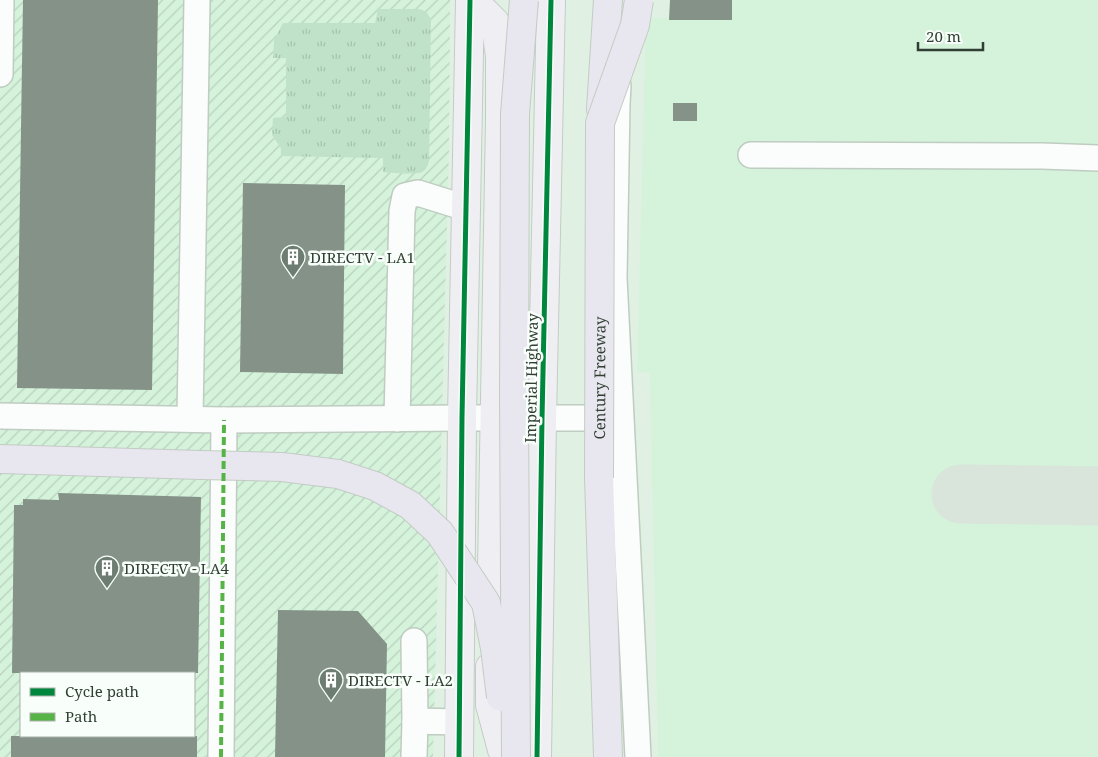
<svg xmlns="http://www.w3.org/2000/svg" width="1098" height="757" font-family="'Noto Serif',serif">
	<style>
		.built { fill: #d5f2db }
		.industrial { fill: url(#industrial-furrows); fill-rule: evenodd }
		.grass { fill: url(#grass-tufts) }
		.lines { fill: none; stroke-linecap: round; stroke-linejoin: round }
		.taxiway { stroke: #d9e4db; stroke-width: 59 }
		.building { fill: #859288 }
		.minor-casing { stroke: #bfccc1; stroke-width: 28 }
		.major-casing { stroke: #c3ccc4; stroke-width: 30 }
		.highway-casing { stroke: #c3ccc4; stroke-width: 30 }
		.minor { stroke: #fafdfb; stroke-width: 25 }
		.major { stroke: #efeff3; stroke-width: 28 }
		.highway { stroke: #e8e6ee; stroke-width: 28 }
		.highway-bridge-casing { stroke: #c3ccc4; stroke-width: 30; stroke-linecap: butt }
		.highway-bridge { stroke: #e8e6ee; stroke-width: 28 }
		.quiet { stroke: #56b346; stroke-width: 4; stroke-dasharray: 8 4; stroke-linecap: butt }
		.cycleway-casing { stroke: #f8fef9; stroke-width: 8 }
		.cycleway { stroke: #00873e; stroke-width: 5 }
		.labels { text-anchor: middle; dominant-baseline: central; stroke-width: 5; stroke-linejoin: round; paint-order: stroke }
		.poi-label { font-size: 15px; fill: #313e34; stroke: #f8fef9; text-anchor: start }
		.street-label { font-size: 15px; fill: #313e34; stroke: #f8fef9 }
	</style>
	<defs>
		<pattern id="industrial-furrows" width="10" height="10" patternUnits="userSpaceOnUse" patternTransform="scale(1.25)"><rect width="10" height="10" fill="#d5f2db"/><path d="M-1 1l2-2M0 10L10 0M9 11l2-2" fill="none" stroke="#b7d1bd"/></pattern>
		<pattern id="grass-tufts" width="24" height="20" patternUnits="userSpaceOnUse" patternTransform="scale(1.25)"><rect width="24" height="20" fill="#c0e2c8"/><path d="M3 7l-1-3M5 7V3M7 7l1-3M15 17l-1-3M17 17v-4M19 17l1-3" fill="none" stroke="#a5c3ac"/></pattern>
	</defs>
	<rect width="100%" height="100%" fill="#e0f1e3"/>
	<path class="built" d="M 728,0 L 1098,0 L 1098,757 L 658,757 L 650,373 L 637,372 L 646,18 L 727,18 Z"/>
	<path class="industrial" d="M 0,0 L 450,0 L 449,147 L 433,757 L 0,757 ZM 21,673 L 194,673 L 194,736 L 21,736 Z"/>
	<path class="grass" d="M 378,9 L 418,9 C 425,10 428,13 431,20 L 429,161 C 428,165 426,170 422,172 C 416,175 391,173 383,172 L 383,158 L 281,156 L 281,148 L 272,135 L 273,118 L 286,117 L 286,58 L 273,58 L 274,41 L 283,23 L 375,23 Z"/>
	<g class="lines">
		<path class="taxiway" d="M 961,494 L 1098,496"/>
	</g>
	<g class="building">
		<path d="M 23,0 L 158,0 L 152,390 L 17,388 Z"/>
		<path d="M 670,0 L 732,0 L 732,20 L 669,20 Z"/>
		<rect x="673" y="103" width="24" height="18"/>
		<path d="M 243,183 L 345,185 L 343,374 L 240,372 Z"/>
		<path d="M 58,493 L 201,497 L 198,673 L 12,673 L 14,505 L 23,505 L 23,499 L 59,500 Z"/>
		<path d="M 278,610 L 358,611 L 387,644 L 385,757 L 275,757 Z"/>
		<rect x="11" y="736" width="186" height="21"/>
	</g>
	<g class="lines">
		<defs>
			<g id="minor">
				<path d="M 0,74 L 1,0"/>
				<path d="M 618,85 L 617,104 L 614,278 L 638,757"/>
				<path d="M 751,155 L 1042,156 L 1098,158"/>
				<path d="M 0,416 L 224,420 L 462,418 L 620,418"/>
				<path d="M 190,419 L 197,0"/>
				<path d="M 397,419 L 402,211 L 405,196 L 418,193 L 466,208"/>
				<path d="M 414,641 L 415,721"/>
				<path d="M 221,757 L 224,420"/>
				<path d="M 414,757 L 415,721 L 460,722"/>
			</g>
			<g id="major">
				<path d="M 473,0 L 495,22 L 500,56 L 500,118 L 491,624"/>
				<path d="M 490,667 L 490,705 L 502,750 L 508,757"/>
				<path d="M 459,757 L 462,418 L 470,0"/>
				<path d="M 537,757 L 542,419 L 551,0"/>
			</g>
			<g id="highway">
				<path d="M 601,109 L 608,0"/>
				<path d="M 0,459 L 201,465"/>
				<path d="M 599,478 L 608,757"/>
			</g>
		</defs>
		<use href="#minor" class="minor-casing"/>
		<use href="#major" class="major-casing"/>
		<use href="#highway" class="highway-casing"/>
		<use href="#minor" class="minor"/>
		<use href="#major" class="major"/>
		<use href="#highway" class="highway"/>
		<defs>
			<g id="highway-bridge">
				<path d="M 201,465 L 282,467 L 338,474 L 375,486 L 410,505 L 440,533 L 486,603 L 495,648 L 501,697"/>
				<path id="s1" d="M 599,478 L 600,123 L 635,25 L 639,0"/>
				<path d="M 516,757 L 514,398 L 515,114 L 524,0"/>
			</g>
		</defs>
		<use href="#highway-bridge" class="highway-bridge-casing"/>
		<use href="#highway-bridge" class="highway-bridge"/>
		<path class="quiet" d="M 221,757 L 224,420"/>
		<defs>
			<g id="cycleway">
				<path d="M 459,757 L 462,418 L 470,0"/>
				<path d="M 537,757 L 542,419 L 551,0"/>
			</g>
		</defs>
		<use href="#cycleway" class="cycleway-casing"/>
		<use href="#cycleway" class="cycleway"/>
	</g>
	<defs>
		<symbol id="building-pin" viewBox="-11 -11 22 30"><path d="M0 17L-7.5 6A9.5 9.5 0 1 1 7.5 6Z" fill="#6e7d71" stroke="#f8fef9"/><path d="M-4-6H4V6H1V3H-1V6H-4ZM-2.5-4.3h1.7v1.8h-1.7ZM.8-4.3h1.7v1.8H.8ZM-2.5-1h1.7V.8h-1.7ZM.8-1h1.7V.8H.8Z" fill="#fff"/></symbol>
	</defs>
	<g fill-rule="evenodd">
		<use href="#building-pin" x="279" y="243" width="28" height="38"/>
		<use href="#building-pin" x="93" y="554" width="28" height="38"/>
		<use href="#building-pin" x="317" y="666" width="28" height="38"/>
	</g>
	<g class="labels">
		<g class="poi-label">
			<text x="310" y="257">DIRECTV - LA1</text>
			<text x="124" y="568">DIRECTV - LA4</text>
			<text x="348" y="680">DIRECTV - LA2</text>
		</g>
		<g class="street-label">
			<text transform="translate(531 378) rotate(-89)">Imperial Highway</text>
			<text stroke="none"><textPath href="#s1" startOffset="100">Century Freeway</textPath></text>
		</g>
	</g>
	<rect x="20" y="672" width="175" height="65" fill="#f8fef9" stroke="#a8b1aa"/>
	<rect x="30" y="688" width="25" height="8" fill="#00873e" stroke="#a8b1aa"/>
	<text x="65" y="697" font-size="15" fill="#313e34">Cycle path</text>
	<rect x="30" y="713" width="25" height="8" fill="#56b346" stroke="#a8b1aa"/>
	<text x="65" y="722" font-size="15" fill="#313e34">Path</text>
	<path d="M918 42v8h65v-8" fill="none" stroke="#313e34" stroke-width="2.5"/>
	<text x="926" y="42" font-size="15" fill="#313e34" stroke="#f8fef9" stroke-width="4" paint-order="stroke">20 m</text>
</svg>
